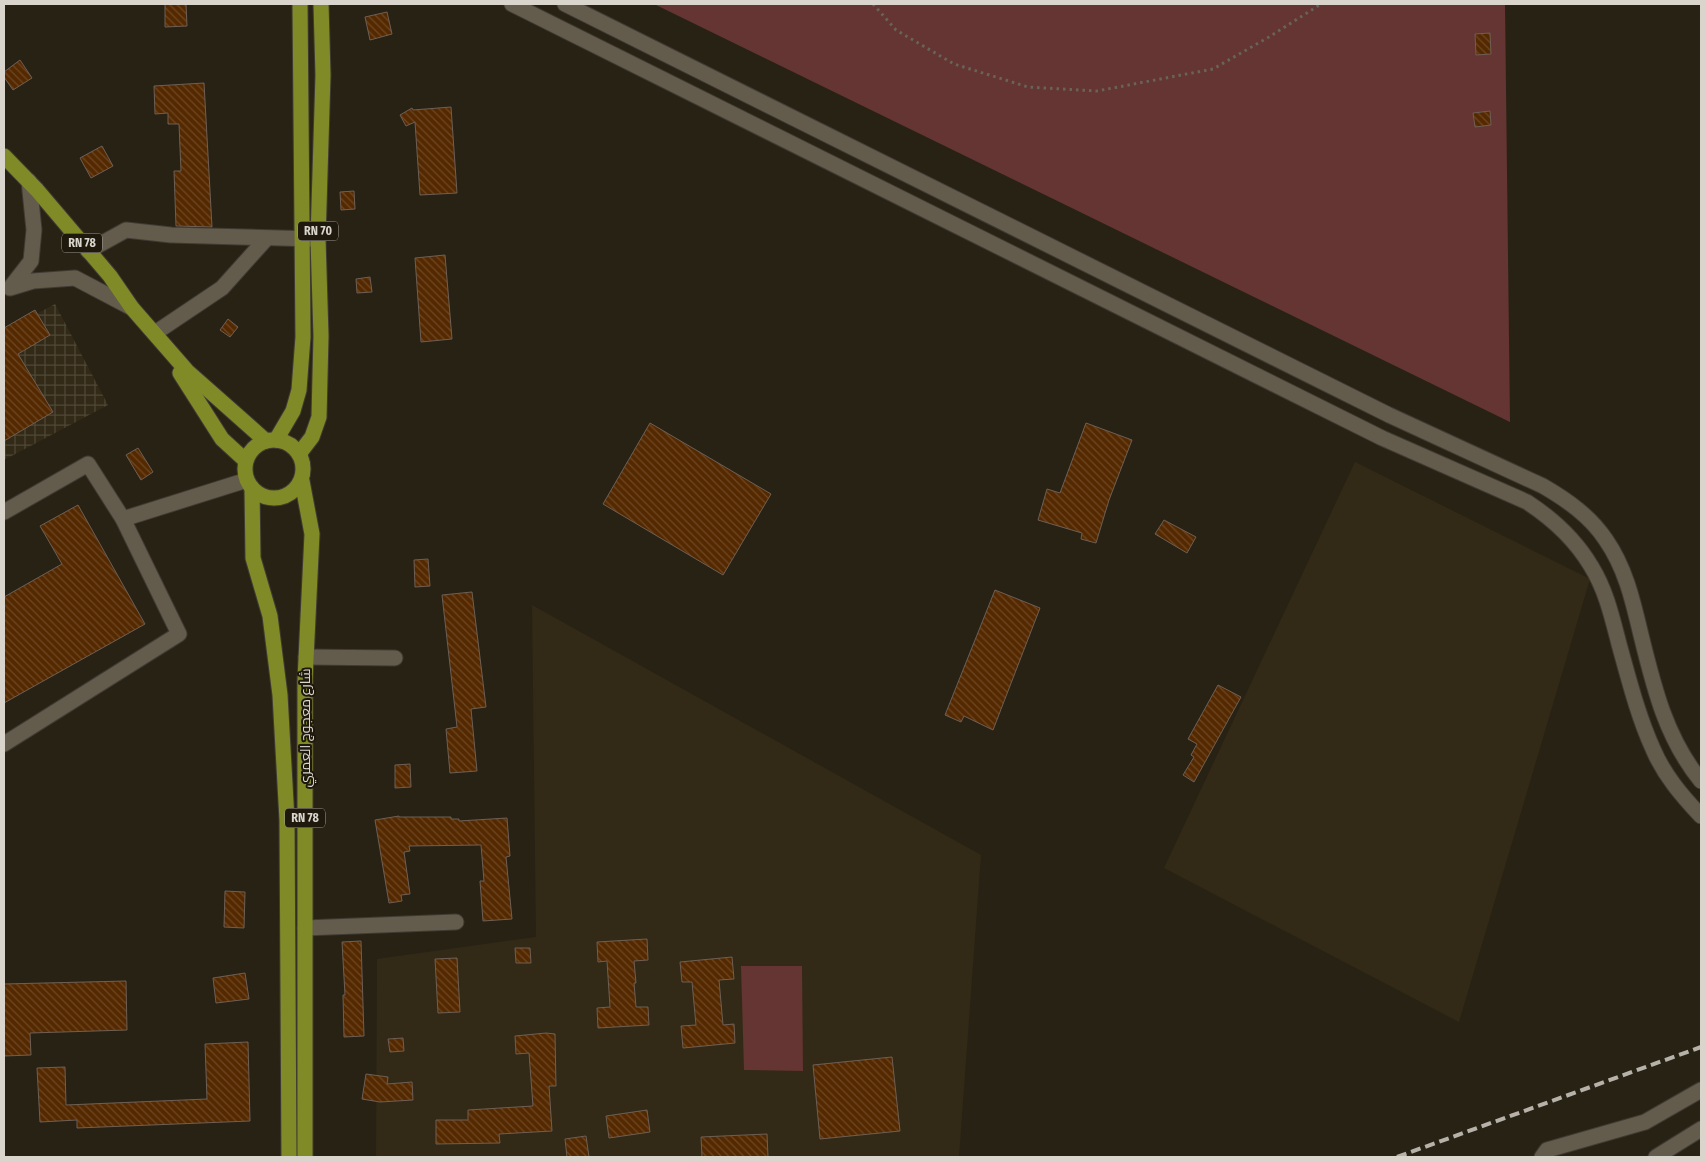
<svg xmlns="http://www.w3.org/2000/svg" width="1705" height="1161" font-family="'Fira Sans Condensed',Cairo,sans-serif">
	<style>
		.built { fill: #322a16 }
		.industrial { fill: url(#industrial-grid) }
		.pitch { fill: #643532 }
		.building { fill: url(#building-back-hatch); stroke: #6e5f55 }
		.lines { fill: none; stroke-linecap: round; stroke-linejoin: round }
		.minor-casing { stroke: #403b33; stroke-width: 17 }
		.major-casing { stroke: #403b33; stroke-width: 17 }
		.path { stroke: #696358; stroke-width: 3; stroke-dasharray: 2.5 4; stroke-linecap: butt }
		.minor { stroke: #635c4d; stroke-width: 15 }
		.major { stroke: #808b27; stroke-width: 15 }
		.rail { stroke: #b6b2a9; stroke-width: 4; stroke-dasharray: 10 5; stroke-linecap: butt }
		.labels { text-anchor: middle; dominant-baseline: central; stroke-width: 4; stroke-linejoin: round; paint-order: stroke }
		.shield { fill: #1e190c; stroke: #a19d93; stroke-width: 1 }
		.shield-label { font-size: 12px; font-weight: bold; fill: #d9d5cd }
		.street-label { font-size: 14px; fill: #d9d5cd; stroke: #1e190c }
	</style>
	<defs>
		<pattern id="industrial-grid" width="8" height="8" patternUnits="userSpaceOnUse" patternTransform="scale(1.25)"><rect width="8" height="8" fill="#322a16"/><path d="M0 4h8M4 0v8" fill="none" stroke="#4f4837"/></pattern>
		<pattern id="building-back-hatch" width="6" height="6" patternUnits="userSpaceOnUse" patternTransform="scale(1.25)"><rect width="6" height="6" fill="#552900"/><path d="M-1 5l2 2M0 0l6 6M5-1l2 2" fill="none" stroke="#6d4724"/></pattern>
	</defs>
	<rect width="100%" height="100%" fill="#282215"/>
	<g class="built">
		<path d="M 1355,462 L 1590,579 L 1459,1022 L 1164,868 Z"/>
		<path d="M 532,605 L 981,855 L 959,1157 L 376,1157 L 377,959 L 536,937 Z"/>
	</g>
	<path class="industrial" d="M 55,304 L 108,405 L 4,460 L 4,331 Z"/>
	<g class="pitch">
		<path d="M 654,4 L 1505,4 L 1510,422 Z"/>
		<path d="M 741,966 L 802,966 L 803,1071 L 744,1070 Z"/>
	</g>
	<g class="building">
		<path d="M 165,4 L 186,4 L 187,26 L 165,27 Z"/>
		<path d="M 387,12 L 392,34 L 370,40 L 365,17 Z"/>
		<path d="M 1490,33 L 1491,54 L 1476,55 L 1475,34 Z"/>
		<path d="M 20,60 L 32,78 L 13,90 L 4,77 L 4,72 Z"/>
		<path d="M 204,83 L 212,227 L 176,226 L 174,171 L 181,171 L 179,124 L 168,124 L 168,113 L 155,114 L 154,86 Z"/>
		<path d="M 451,107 L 457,193 L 420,195 L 415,122 L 406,126 L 400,115 L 412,108 L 413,110 Z"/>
		<path d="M 1490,111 L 1491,125 L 1475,127 L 1473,113 Z"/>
		<path d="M 102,146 L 113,166 L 91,178 L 80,158 Z"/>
		<path d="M 354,191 L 355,209 L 341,210 L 340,192 Z"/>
		<path d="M 445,255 L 452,339 L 421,342 L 415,258 Z"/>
		<path d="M 370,277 L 372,292 L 357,293 L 356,279 Z"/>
		<path d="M 35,310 L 50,335 L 18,354 L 53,412 L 4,441 L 4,328 Z"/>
		<path d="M 228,319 L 238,327 L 230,337 L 220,330 Z"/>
		<path d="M 650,423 L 771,494 L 723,575 L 603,504 Z"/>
		<path d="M 1086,423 L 1132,440 L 1109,500 L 1096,543 L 1081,539 L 1082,533 L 1038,520 L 1047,489 L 1060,493 Z"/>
		<path d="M 138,448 L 153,472 L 141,480 L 126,455 Z"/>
		<path d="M 78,505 L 145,624 L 4,703 L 4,597 L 62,564 L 40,526 Z"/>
		<path d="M 1164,520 L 1196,537 L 1187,553 L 1155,534 Z"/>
		<path d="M 428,559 L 430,586 L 415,587 L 414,560 Z"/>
		<path d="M 995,590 L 1040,608 L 993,730 L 964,716 L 961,722 L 945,715 Z"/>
		<path d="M 472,592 L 486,707 L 471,709 L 477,771 L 450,773 L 446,729 L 457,727 L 442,595 Z"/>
		<path d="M 1218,685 L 1241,697 L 1194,782 L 1183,775 L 1194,757 L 1191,755 L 1197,744 L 1188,739 Z"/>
		<path d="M 410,764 L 411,787 L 395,788 L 395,765 Z"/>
		<path d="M 399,816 L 399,817 L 451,817 L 451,819 L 459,819 L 459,821 L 507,818 L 510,856 L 506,857 L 512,919 L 483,921 L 480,881 L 484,881 L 481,845 L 409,846 L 410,851 L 404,852 L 410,894 L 401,895 L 402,901 L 389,903 L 375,820 Z"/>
		<path d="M 225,891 L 245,892 L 244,928 L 224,927 Z"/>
		<path d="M 647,939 L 648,960 L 634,961 L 636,983 L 634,983 L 636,1007 L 648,1007 L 649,1025 L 598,1028 L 597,1008 L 610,1007 L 607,961 L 598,962 L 597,942 Z"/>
		<path d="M 361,941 L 364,1036 L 344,1037 L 343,995 L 345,995 L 342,942 Z"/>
		<path d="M 515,948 L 530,948 L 531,963 L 516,963 Z"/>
		<path d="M 732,957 L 734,979 L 719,980 L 723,1025 L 734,1024 L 735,1043 L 683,1048 L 681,1026 L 696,1025 L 692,982 L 682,982 L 680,962 Z"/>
		<path d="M 457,958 L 460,1012 L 438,1013 L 435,959 Z"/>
		<path d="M 245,973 L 249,999 L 216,1003 L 213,978 Z"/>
		<path d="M 126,981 L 127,1030 L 30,1033 L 31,1055 L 4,1056 L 4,984 Z"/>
		<path d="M 546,1033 L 555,1034 L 556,1086 L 549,1086 L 552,1131 L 499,1134 L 500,1143 L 436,1144 L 436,1120 L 468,1120 L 468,1110 L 533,1106 L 529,1053 L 516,1054 L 515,1036 Z"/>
		<path d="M 403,1038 L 404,1051 L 390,1052 L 388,1039 Z"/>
		<path d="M 248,1042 L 250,1121 L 77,1128 L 77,1120 L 40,1122 L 37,1068 L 65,1067 L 66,1105 L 207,1099 L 205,1044 Z"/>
		<path d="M 892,1057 L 900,1131 L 820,1139 L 813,1065 Z"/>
		<path d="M 366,1074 L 388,1077 L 387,1084 L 412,1082 L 413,1100 L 380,1102 L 362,1099 Z"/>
		<path d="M 647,1110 L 650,1132 L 609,1138 L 606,1116 Z"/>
		<path d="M 767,1134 L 768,1157 L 702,1157 L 701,1137 Z"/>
		<path d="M 586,1136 L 589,1157 L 567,1157 L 565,1139 Z"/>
	</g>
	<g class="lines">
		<defs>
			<g id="minor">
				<path d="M 512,4 L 1382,438 L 1527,502 C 1553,519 1575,539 1591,566 C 1606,590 1612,617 1619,644 C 1629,680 1638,716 1653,749 C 1664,775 1682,796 1701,816"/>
				<path d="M 565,4 L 1389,415 L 1543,486 C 1567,500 1590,516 1606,540 C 1626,569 1633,602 1641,635 C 1654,688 1666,738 1701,781"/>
				<path d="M 29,181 L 34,230 L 31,261 L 10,288 L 33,281 L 75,278 L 132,308"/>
				<path d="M 88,251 L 126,230 L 171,235 L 314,239"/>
				<path d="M 155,333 L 222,288 L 266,239"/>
				<path d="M 4,512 L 88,464 L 123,519 L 179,634 L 4,744"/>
				<path d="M 123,519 L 247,480"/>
				<path d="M 306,657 L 395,658"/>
				<path d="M 305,928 L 456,922"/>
				<path d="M 1542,1157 L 1547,1150 L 1645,1122 L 1701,1090"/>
				<path d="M 1656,1157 L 1701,1129"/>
			</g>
			<g id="major">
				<path d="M 4,156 L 37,190 L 110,276 L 132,308 L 187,371 L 266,441"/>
				<path d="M 180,373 L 222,439 L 246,461"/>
				<circle cx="274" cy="469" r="29"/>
				<path d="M 276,440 L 293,411 L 299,390 L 303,337 L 300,4"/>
				<path d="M 299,454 L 312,437 L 319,417 L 321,336 L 318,239 L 323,75 L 321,4"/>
				<path d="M 302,481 L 312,534 L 305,680 L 305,1157"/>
				<path d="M 252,488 L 253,558 L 270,616 L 280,695 L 287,820 L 289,1157"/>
			</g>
		</defs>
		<use href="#minor" class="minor-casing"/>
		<use href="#major" class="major-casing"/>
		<path class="path" d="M 873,4 L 896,30 L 954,64 L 1028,87 L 1097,91 L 1213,69 L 1269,37 L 1321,4"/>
		<use href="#minor" class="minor"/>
		<use href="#major" class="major"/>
		<path class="rail" d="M 1397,1157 L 1701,1047"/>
	</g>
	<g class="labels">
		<g class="shield">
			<rect x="298" y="221.5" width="40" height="19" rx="4"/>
			<rect x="62" y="233.5" width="40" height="19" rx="4"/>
			<rect x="285" y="808.5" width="40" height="19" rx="4"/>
		</g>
		<g class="shield-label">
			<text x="318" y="231">RN 70</text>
			<text x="82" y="243">RN 78</text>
			<text x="305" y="818">RN 78</text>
		</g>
		<g class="street-label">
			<text transform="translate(305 728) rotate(-90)">شارع معجوج العمري</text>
		</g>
	</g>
	<rect width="1705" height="1161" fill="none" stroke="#d9d5cd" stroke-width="10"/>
</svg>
